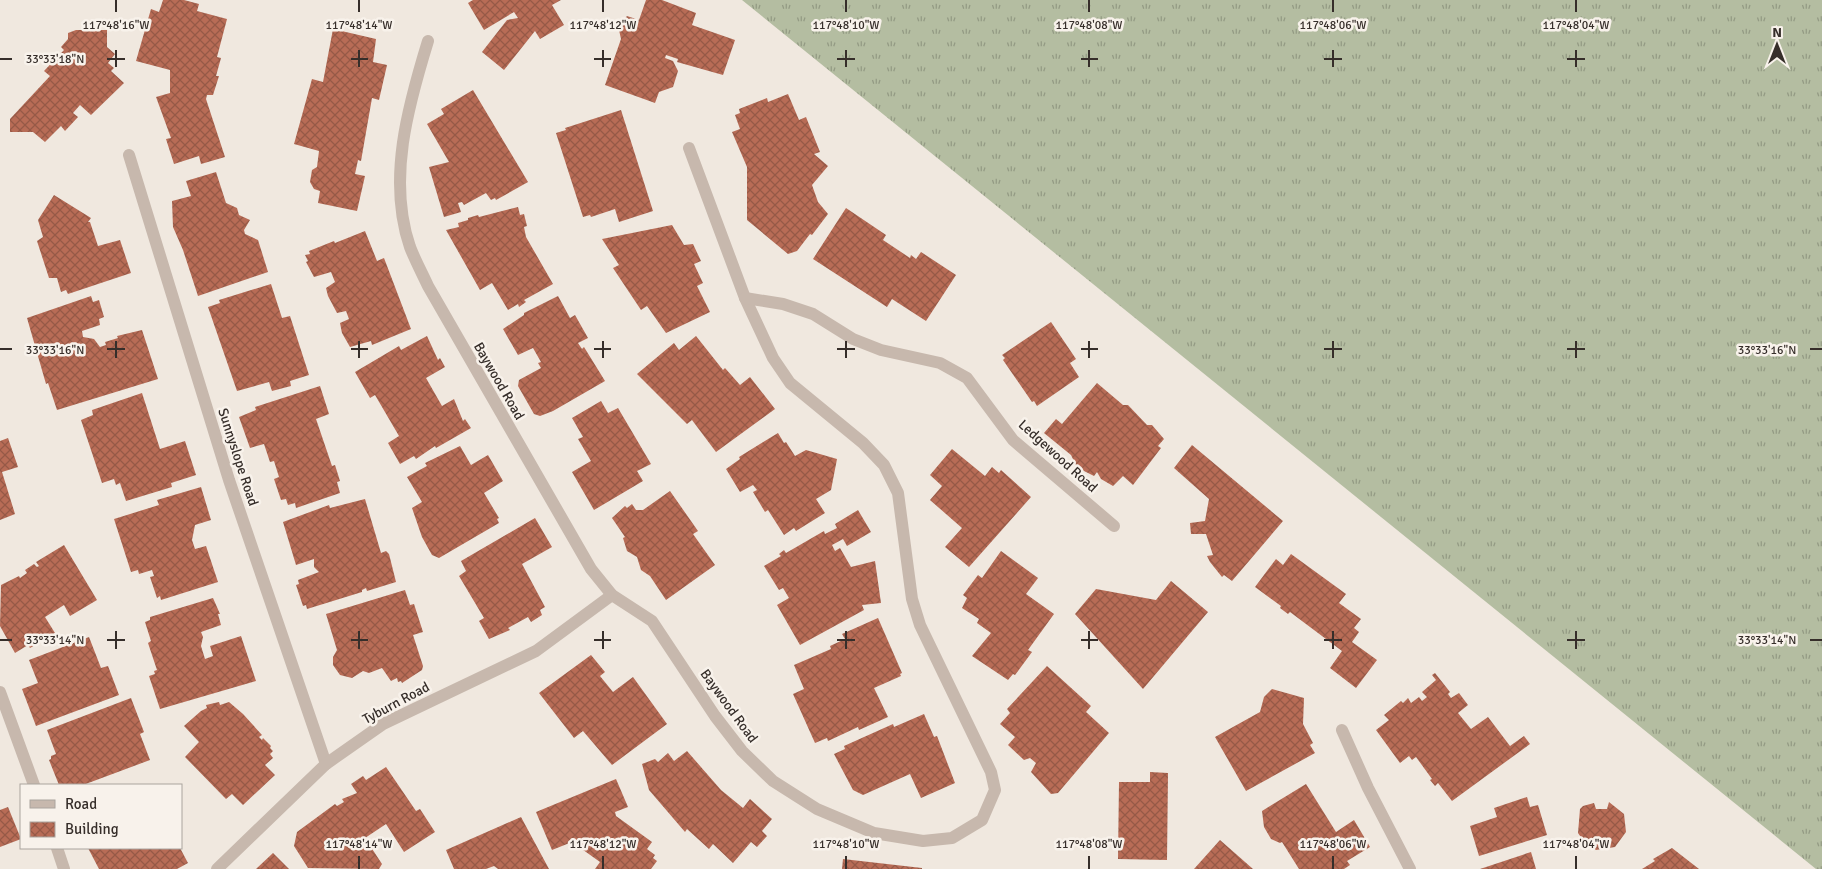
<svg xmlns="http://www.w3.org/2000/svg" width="1822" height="869" font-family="Signika,sans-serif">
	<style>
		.grass { fill: url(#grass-tufts) }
		.building { fill: url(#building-cross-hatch) }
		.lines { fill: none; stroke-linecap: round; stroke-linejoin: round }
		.minor { stroke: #c7b8ad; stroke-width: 12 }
		.ticks { fill: none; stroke: #362e2a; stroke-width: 2 }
		.labels { text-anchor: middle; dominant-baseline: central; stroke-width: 5; stroke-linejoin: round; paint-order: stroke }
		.street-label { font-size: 14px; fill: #362e2a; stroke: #f8f2eb }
		.ticks-label { font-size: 12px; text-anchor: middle; fill: #362e2a; stroke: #f8f2eb; stroke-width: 5; stroke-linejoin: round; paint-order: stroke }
	</style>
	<defs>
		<pattern id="grass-tufts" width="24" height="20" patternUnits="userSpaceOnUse" patternTransform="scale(1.25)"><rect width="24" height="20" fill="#b4bda1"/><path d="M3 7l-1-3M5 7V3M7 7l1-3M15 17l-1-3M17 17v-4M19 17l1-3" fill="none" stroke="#939a83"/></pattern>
		<pattern id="building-cross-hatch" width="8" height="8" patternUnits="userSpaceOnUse" patternTransform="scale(1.25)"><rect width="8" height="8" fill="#b86c56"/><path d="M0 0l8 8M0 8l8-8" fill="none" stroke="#965947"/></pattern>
	</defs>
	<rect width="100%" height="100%" fill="#f0e8df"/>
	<path class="grass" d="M 742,0 L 1822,0 L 1822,869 L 1816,869 Z"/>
	<g class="building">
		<path d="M 163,0 L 184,0 L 199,4 L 197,11 L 227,19 L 217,57 L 221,58 L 216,76 L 219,76 L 213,95 L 207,95 L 206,99 L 225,157 L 201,164 L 199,156 L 174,164 L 166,139 L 171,138 L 156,97 L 170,93 L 170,70 L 136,61 L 151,9 L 159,12 Z"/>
		<path d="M 473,0 L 561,0 L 552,5 L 564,25 L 540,39 L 535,31 L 504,70 L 482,52 L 507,20 L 518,18 L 514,12 L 484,30 L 468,3 Z"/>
		<path d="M 646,0 L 662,0 L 696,13 L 692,25 L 735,40 L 723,75 L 677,62 L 678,59 L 666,55 L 665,58 L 673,61 L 678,71 L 673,87 L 659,92 L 655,103 L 605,85 L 621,39 L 619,30 L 622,22 L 627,16 L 639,20 Z"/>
		<path d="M 333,29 L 376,39 L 373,62 L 387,65 L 379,100 L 372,98 L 361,161 L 358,160 L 355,174 L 365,176 L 357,211 L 318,203 L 320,191 L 314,189 L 310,182 L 312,170 L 317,167 L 319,151 L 294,144 L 312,79 L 323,82 Z"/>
		<path d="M 76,30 L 107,30 L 107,47 L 115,54 L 108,63 L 114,68 L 111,71 L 124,83 L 91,115 L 80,105 L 73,113 L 78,117 L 65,131 L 61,126 L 45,142 L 33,132 L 10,132 L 10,119 L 50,76 L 44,71 L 64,50 L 61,47 L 68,39 L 68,33 Z"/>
		<path d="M 473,90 L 528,182 L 496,200 L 495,198 L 491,200 L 486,193 L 464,205 L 462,202 L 458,203 L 461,212 L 444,217 L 429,167 L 449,162 L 427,124 L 444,114 L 441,109 Z"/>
		<path d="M 788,94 L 799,120 L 806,117 L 820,152 L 814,154 L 828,166 L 812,185 L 818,202 L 828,214 L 812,235 L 810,234 L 797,251 L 788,254 L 747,220 L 747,167 L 732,132 L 740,129 L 735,115 L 740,113 L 739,109 L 767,98 L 768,102 Z"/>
		<path d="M 621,110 L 653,211 L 619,222 L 615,209 L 591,217 L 590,215 L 583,217 L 556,133 L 566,130 L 565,128 Z"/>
		<path d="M 216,172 L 226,203 L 237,208 L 239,215 L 250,220 L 244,230 L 245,234 L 258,240 L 268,272 L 198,296 L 183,250 L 173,227 L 172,201 L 191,196 L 186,181 Z"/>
		<path d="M 54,195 L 91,218 L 88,222 L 90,222 L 98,246 L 120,240 L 131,273 L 68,294 L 66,290 L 61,292 L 57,278 L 49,278 L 37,241 L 43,237 L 38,220 Z"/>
		<path d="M 518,207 L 520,215 L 524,214 L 527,226 L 524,227 L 526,237 L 553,284 L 524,300 L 526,302 L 519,307 L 518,304 L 508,310 L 492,283 L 480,290 L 446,230 L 459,227 L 458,223 L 468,220 L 468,218 L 478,215 L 479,217 Z"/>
		<path d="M 846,208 L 886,235 L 883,240 L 910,258 L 911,255 L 916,259 L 921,252 L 956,275 L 926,321 L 892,299 L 887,307 L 813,259 Z"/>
		<path d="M 672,225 L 684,245 L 693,244 L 701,261 L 694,264 L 703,283 L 697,286 L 710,312 L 666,333 L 647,306 L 641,310 L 613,268 L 619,265 L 602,239 Z"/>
		<path d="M 365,231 L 377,261 L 384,258 L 411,329 L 372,345 L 371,341 L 350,347 L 342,333 L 340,323 L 349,319 L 346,311 L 337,313 L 328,296 L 326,288 L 335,282 L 331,272 L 314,277 L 306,262 L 308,261 L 305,255 L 310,254 L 309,251 L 334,241 L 335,243 Z"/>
		<path d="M 271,284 L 282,318 L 290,316 L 309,375 L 290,381 L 291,386 L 272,391 L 269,382 L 237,391 L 208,307 L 220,303 L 219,300 Z"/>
		<path d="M 91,296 L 93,302 L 99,300 L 104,317 L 99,319 L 100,325 L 82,331 L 83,337 L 94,339 L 100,347 L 106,345 L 105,342 L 118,338 L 117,336 L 142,330 L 158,379 L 57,410 L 48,383 L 46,384 L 27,318 Z"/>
		<path d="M 558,296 L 570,318 L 575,315 L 588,338 L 578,343 L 582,349 L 584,347 L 605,381 L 553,411 L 540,416 L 534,414 L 518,386 L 519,380 L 541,368 L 538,363 L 541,362 L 533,348 L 518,355 L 503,329 L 524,315 L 524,313 Z"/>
		<path d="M 1051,322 L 1076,359 L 1070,363 L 1079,377 L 1037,406 L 1034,401 L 1032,402 L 1003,360 L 1005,358 L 1002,355 Z"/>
		<path d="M 427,336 L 438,360 L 440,358 L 445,367 L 426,378 L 442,406 L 454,399 L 463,421 L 465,419 L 471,428 L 436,448 L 435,446 L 416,459 L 414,456 L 400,464 L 388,443 L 399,436 L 375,395 L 370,398 L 355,372 L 399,346 L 401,350 Z"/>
		<path d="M 696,336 L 723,370 L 725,368 L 740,385 L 750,377 L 775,409 L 716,452 L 692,420 L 687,424 L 637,374 L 674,343 L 679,350 Z"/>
		<path d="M 1097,383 L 1123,405 L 1128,405 L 1147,425 L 1152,425 L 1164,439 L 1158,446 L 1161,448 L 1133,485 L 1123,476 L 1113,486 L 1101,479 L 1097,472 L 1094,476 L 1084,471 L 1076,465 L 1071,455 L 1044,433 L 1056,419 L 1062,424 Z"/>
		<path d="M 320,386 L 329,414 L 316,419 L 332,466 L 335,465 L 340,481 L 337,482 L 340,493 L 296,508 L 295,503 L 288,505 L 286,499 L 281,500 L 274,479 L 279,477 L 274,461 L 270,462 L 264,444 L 250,448 L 239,417 L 256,410 L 255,407 Z"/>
		<path d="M 142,393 L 160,449 L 185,441 L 196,475 L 171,483 L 172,487 L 126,501 L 120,483 L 116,485 L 114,479 L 102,483 L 81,420 L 93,415 L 92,410 Z"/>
		<path d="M 601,401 L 608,413 L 618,408 L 651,464 L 637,471 L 643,481 L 594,510 L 572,472 L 591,461 L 578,439 L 583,437 L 572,418 Z"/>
		<path d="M 778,433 L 784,443 L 786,442 L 795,456 L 806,450 L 837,459 L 831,490 L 816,499 L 825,513 L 796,531 L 794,528 L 784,535 L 768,510 L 765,512 L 753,492 L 757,490 L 753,485 L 740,492 L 726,469 L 740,459 L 739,457 Z"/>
		<path d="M 8,438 L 18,467 L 2,472 L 15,514 L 0,520 L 0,441 Z"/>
		<path d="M 1192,445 L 1283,521 L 1232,581 L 1224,575 L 1222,577 L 1210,562 L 1207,556 L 1213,555 L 1206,534 L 1191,534 L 1190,523 L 1205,521 L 1209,499 L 1174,468 Z"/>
		<path d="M 460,446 L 471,465 L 488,455 L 503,481 L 484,493 L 499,518 L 497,519 L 499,523 L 439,558 L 432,555 L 422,537 L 412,508 L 422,502 L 407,477 L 427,466 L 425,463 Z"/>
		<path d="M 952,449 L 985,476 L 992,467 L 999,473 L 1001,470 L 1031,497 L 969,567 L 945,547 L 962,528 L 930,500 L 942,486 L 930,475 Z"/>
		<path d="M 201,487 L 211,520 L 195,525 L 192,540 L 195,549 L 206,546 L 218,582 L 161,600 L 160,596 L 157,598 L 150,577 L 154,576 L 152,570 L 139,574 L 138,570 L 131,572 L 114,519 L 159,505 L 157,500 Z"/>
		<path d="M 670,491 L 698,531 L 693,534 L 715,565 L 666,600 L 650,576 L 641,570 L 637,557 L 627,551 L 623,538 L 625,537 L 612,518 L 625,506 L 627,508 L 632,504 L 636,510 L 643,510 Z"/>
		<path d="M 365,499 L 381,553 L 386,551 L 389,554 L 396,582 L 367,591 L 366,588 L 362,590 L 362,592 L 307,609 L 306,605 L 303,606 L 296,585 L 299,584 L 298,580 L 319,572 L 314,567 L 314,559 L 296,565 L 283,522 L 329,505 L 330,508 Z"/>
		<path d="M 858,510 L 871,532 L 847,546 L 843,539 L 832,545 L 835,551 L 840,548 L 851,567 L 875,561 L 881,603 L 862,605 L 864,610 L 800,645 L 777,605 L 789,598 L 783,588 L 779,590 L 764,566 L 781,556 L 779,554 L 784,550 L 786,553 L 824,531 L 825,534 L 837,528 L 835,524 Z"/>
		<path d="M 535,518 L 552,547 L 522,564 L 545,607 L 540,610 L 542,615 L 531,622 L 528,617 L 508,628 L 510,630 L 489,639 L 479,621 L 484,618 L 459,576 L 466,571 L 461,561 Z"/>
		<path d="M 64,545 L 97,600 L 70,616 L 64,605 L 45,617 L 55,633 L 30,648 L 28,645 L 15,653 L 0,626 L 1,585 L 19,576 L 20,578 L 27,573 L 25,570 L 34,564 L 37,567 L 39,566 L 36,562 Z"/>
		<path d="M 1001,551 L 1038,578 L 1026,594 L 1054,614 L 1028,650 L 1032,652 L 1015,675 L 1013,674 L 1008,680 L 972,656 L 991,633 L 977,623 L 979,619 L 962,608 L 967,598 L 963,595 L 978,575 L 982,578 Z"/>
		<path d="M 1291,554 L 1346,594 L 1339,603 L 1361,619 L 1354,628 L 1359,632 L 1352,642 L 1377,660 L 1356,688 L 1330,668 L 1342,651 L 1290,612 L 1288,614 L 1280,608 L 1281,606 L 1255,587 L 1276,559 L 1283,565 Z"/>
		<path d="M 1171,581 L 1208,612 L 1143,689 L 1075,614 L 1096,589 L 1156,600 Z"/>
		<path d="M 405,590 L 410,605 L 414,604 L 423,632 L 413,635 L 423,666 L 422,670 L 402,683 L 401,681 L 398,682 L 397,678 L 391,681 L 382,668 L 369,673 L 363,671 L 352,678 L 340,675 L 333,665 L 333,657 L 337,650 L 326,614 Z"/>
		<path d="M 213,598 L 220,614 L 218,614 L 221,625 L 201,632 L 203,637 L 201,646 L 205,659 L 213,656 L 210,646 L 241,636 L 256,681 L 160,709 L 149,676 L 155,674 L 154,671 L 157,670 L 148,643 L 151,641 L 145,622 L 150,620 L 150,617 Z"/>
		<path d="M 878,618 L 902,673 L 900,674 L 901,676 L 874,688 L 888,717 L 859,730 L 858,727 L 828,741 L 827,738 L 815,743 L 793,694 L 804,689 L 794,665 L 831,649 L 830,646 L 845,639 L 842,634 Z"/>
		<path d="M 89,637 L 101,668 L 108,666 L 119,695 L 36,726 L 22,689 L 38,683 L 29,660 Z"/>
		<path d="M 591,655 L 605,672 L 600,676 L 613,692 L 633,677 L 667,724 L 612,765 L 583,731 L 574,738 L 539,693 Z"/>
		<path d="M 1047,666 L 1091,706 L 1086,712 L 1109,733 L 1058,793 L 1051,794 L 1031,772 L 1036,763 L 1030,758 L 1024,760 L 1008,745 L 1015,737 L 1000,724 L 1010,713 L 1007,709 Z"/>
		<path d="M 1435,673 L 1450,692 L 1448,694 L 1451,698 L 1459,693 L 1468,705 L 1458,713 L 1471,729 L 1488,717 L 1510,746 L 1524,736 L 1530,744 L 1452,801 L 1438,783 L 1435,786 L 1430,780 L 1432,779 L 1416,757 L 1412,760 L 1409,756 L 1400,763 L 1376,730 L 1389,720 L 1384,715 L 1401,701 L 1403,703 L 1408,698 L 1411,703 L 1419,697 L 1422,701 L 1427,697 L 1422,692 L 1436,680 L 1432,675 Z"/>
		<path d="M 1272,689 L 1304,698 L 1303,724 L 1313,743 L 1310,745 L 1315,753 L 1246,791 L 1215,737 L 1260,712 L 1264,697 Z"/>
		<path d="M 131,698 L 144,732 L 140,734 L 150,760 L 83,785 L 59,785 L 49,760 L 51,759 L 51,756 L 56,754 L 47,730 Z"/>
		<path d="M 219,702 L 220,705 L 229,702 L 243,714 L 262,735 L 259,737 L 262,740 L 263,738 L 271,746 L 270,748 L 273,751 L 270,754 L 273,758 L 265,765 L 275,775 L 243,805 L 232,794 L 226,799 L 185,757 L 199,742 L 184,726 L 201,711 L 207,708 L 206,705 Z"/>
		<path d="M 924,714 L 934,737 L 937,736 L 955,783 L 921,798 L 910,774 L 863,795 L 853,790 L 834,754 L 845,749 L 844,746 L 893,724 L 894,727 Z"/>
		<path d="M 687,751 L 721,790 L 743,808 L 750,799 L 772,819 L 762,831 L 767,836 L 757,847 L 751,842 L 733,863 L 713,844 L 709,849 L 687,829 L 685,832 L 649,790 L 642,764 L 655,759 L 658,762 L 668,753 L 674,761 Z"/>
		<path d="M 386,767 L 416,811 L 420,809 L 435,832 L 404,852 L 386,824 L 365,838 L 382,864 L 379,869 L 308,868 L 294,846 L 297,832 L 335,804 L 337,806 L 344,802 L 342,799 L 357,793 L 351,784 L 363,776 L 366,780 Z"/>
		<path d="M 1150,772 L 1168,773 L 1167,860 L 1118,859 L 1119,782 L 1150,782 Z"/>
		<path d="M 616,779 L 628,807 L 615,812 L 616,816 L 652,842 L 647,849 L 655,855 L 653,858 L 657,861 L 651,869 L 595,869 L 600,862 L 572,842 L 552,850 L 536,812 Z"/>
		<path d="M 1306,784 L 1336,832 L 1354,820 L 1370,847 L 1347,861 L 1350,865 L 1344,869 L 1299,869 L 1282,842 L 1280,843 L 1271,839 L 1264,827 L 1262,811 Z"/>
		<path d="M 1527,797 L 1530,807 L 1538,805 L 1547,835 L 1479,856 L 1470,826 L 1497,817 L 1494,808 Z"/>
		<path d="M 1609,802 L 1624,814 L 1626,832 L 1615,847 L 1596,850 L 1585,843 L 1578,833 L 1580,809 L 1583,806 L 1594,803 L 1596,809 L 1607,809 Z"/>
		<path d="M 8,807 L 21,839 L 0,847 L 0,810 Z"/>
		<path d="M 521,817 L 549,869 L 498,869 L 494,866 L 486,869 L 454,869 L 446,850 Z"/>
		<path d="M 1220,840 L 1253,869 L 1194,869 Z"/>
		<path d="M 88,848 L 180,848 L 188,863 L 177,869 L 99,869 Z"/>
		<path d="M 1672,848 L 1699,869 L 1642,869 L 1655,861 L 1653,859 Z"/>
		<path d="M 1531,852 L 1536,869 L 1480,869 Z"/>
		<path d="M 273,853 L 289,869 L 256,869 Z"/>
		<path d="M 843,859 L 922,868 L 922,869 L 842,869 Z"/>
	</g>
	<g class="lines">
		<g class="minor">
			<path d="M 428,41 C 408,106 387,180 410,247 C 415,260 422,273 428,286 L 591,569 L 612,595 L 652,621 L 715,716 L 742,751 L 773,781 L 817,809 L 874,833 L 923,841 L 952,838 L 982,820 L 995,790 L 991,772 L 920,625 L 912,599 L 898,493 L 884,465 L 863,443 L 790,383 L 773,358 L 745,298 L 689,148"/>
			<path d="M 129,155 L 229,480 L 326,764"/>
			<path d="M 745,298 L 783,304 L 813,314 L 853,339 L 881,350 L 940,363 L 967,378 L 1013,440 L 1114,526"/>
			<path d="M 0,692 L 34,785"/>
			<path d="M 1342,730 L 1368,788 L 1410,869"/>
			<path d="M 57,848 L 64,869"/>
			<path d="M 217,869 L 326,764 L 383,724 L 536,651 L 612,595"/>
		</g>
	</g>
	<path class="ticks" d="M 116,0 L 116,12M 359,0 L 359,12M 603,0 L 603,12M 846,0 L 846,12M 1089,0 L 1089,12M 1333,0 L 1333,12M 1576,0 L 1576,12M 116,50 L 116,67M 359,50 L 359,67M 603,50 L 603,67M 846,50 L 846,67M 1089,50 L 1089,67M 1333,50 L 1333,67M 1576,50 L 1576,67M 0,59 L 12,59M 107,59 L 125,59M 351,59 L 368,59M 594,59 L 611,59M 837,59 L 855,59M 1081,59 L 1098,59M 1324,59 L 1342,59M 1567,59 L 1585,59M 116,341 L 116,358M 359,341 L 359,358M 603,341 L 603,358M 846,341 L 846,358M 1089,341 L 1089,358M 1333,341 L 1333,358M 1576,341 L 1576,358M 0,349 L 12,349M 107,349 L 125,349M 351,349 L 368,349M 594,349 L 611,349M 837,349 L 855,349M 1081,349 L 1098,349M 1324,349 L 1342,349M 1567,349 L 1585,349M 1810,349 L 1822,349M 116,631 L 116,649M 359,631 L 359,649M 603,631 L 603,649M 846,631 L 846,649M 1089,631 L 1089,649M 1333,631 L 1333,649M 1576,631 L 1576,649M 0,640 L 12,640M 107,640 L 125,640M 351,640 L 368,640M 594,640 L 611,640M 837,640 L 855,640M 1081,640 L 1098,640M 1324,640 L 1342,640M 1567,640 L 1585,640M 1810,640 L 1822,640M 359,856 L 359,869M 603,856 L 603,869M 846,856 L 846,869M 1089,856 L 1089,869M 1333,856 L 1333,869M 1576,856 L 1576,869"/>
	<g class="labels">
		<g class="street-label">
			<text transform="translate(499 381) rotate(60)">Baywood Road</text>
			<text transform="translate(1058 456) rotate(42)">Ledgewood Road</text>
			<text transform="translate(238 457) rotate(72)">Sunnyslope Road</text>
			<text transform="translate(396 703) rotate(-28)">Tyburn Road</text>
			<text transform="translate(729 706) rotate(54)">Baywood Road</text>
		</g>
	</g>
	<g class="ticks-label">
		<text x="116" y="29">117°48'16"W</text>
		<text x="359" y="29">117°48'14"W</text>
		<text x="603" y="29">117°48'12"W</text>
		<text x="846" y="29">117°48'10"W</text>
		<text x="1089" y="29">117°48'08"W</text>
		<text x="1333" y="29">117°48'06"W</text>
		<text x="1576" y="29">117°48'04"W</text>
		<text x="55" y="63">33°33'18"N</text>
		<text x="55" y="354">33°33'16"N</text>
		<text x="1767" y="354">33°33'16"N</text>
		<text x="55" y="644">33°33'14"N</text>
		<text x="1767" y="644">33°33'14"N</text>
		<text x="359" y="848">117°48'14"W</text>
		<text x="603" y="848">117°48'12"W</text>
		<text x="846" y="848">117°48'10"W</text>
		<text x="1089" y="848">117°48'08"W</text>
		<text x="1333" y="848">117°48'06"W</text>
		<text x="1576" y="848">117°48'04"W</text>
	</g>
	<rect x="20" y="784" width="162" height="65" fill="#f8f2eb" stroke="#aaa49e"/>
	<rect x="30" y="800" width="25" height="8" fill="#c7b8ad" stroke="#aaa49e"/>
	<text x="65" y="809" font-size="15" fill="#362e2a">Road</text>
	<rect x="30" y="822" width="25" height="15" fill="url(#building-cross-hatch)" stroke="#aaa49e"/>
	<text x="65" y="834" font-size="15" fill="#362e2a">Building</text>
	<g transform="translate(1777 45)" stroke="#f8f2eb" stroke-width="4" paint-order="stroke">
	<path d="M0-4L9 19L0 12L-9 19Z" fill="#362e2a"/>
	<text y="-8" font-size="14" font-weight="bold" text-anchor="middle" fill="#362e2a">N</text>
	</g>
</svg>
